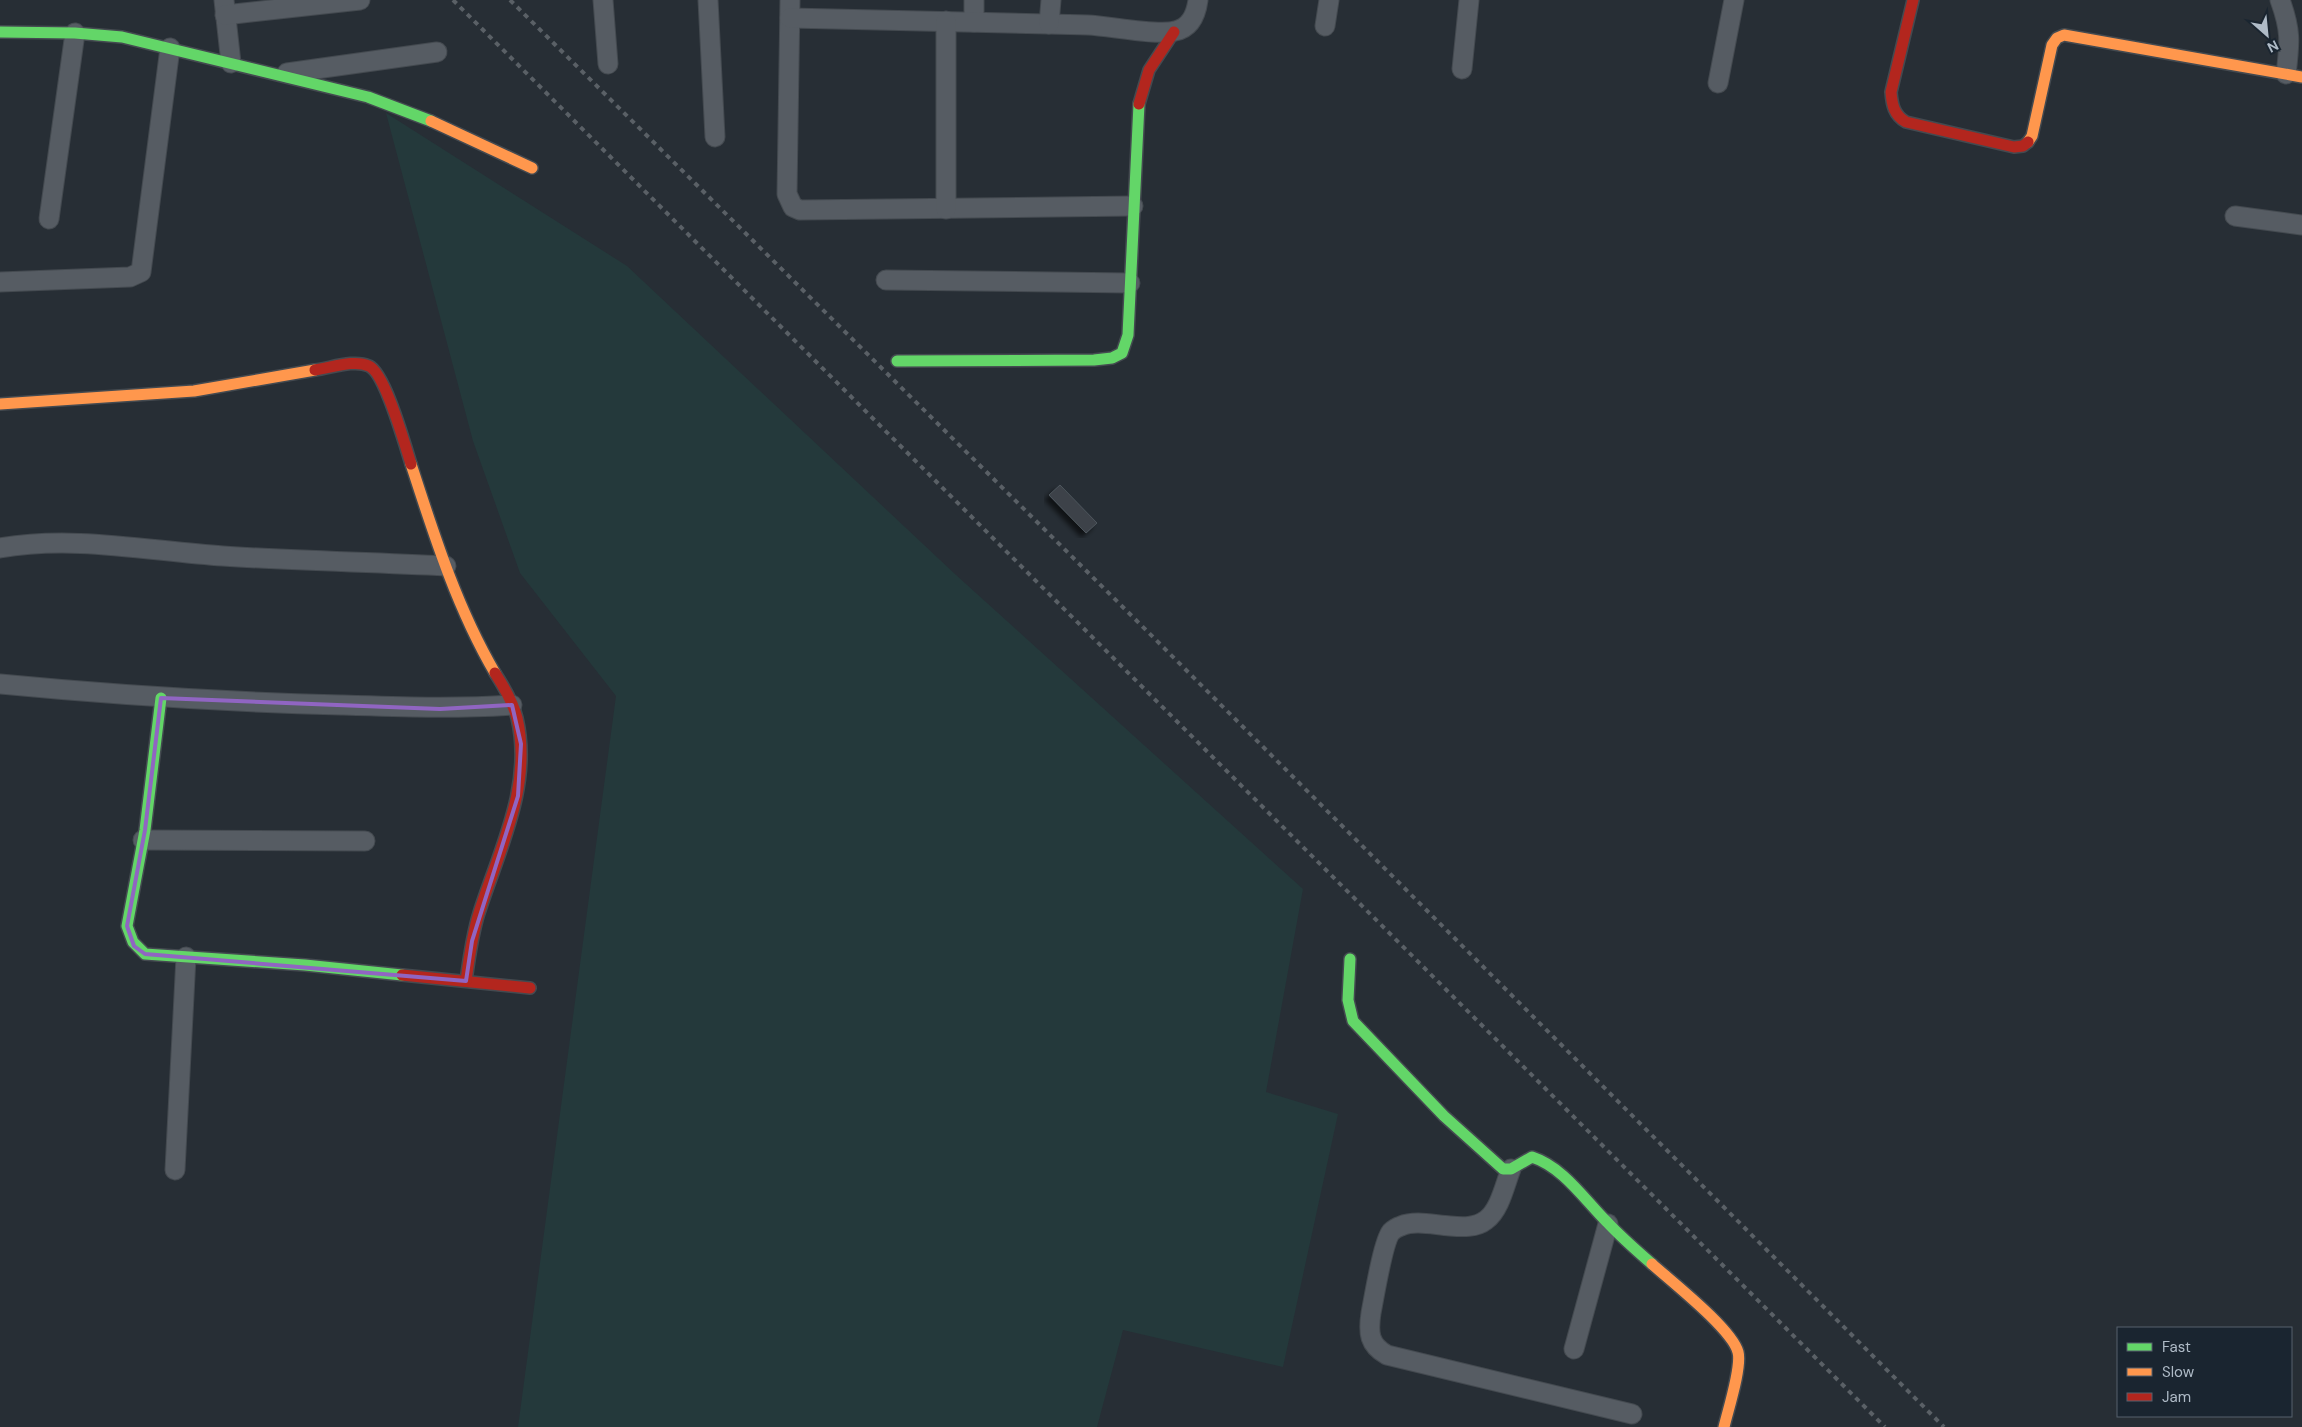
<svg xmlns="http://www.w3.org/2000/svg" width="2302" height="1427" font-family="'DM Sans',sans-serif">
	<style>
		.green { fill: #24393b }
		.building { fill: #3c4248; stroke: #4e565d; filter: url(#shadow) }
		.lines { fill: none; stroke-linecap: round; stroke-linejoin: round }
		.street-casing { stroke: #444a50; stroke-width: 21 }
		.fast-casing { stroke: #444a50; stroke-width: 14 }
		.slow-casing { stroke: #444a50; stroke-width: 14 }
		.jam-casing { stroke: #444a50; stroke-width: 14 }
		.street { stroke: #565c63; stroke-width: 19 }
		.fast { stroke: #63d668; stroke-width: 11 }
		.slow { stroke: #ff974d; stroke-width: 11 }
		.jam { stroke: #b3261e; stroke-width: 11 }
		.rail { stroke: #5a6066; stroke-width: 4; stroke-dasharray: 5 5; stroke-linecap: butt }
		.marked { fill: none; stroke: #9065c2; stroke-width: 4; stroke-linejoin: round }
	</style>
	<defs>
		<filter id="shadow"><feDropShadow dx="-4.5" dy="4.5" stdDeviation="2.5" flood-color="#0009"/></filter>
	</defs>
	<rect width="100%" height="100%" fill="#272e35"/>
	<path class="green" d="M 386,113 L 627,266 L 956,575 L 1303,889 L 1266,1092 L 1338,1114 L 1283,1367 L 1123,1330 L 1097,1427 L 518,1427 L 616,696 L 520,573 L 473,441 Z"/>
	<path class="building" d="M 1060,485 L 1097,523 L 1086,533 L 1049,495 Z"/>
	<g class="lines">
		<defs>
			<g id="street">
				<path d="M 224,0 L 231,63"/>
				<path d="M 603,0 L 608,64"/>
				<path d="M 708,0 L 715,137"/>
				<path d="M 790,0 L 787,194 L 793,207 L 800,210 L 1133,206"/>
				<path d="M 974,0 L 974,22"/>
				<path d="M 2280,0 C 2291,30 2290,42 2286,74"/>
				<path d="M 225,15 L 360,0"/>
				<path d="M 790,18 C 890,20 989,22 1088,25 C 1110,26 1156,36 1175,31 C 1190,28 1196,15 1198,0"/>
				<path d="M 1049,24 L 1051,0"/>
				<path d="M 1325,26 L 1329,0"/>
				<path d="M 1462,69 L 1469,0"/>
				<path d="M 287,73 L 437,52"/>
				<path d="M 1718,83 L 1734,0"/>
				<path d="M 946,209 L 946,21"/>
				<path d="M 2235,216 L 2302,225"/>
				<path d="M 49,219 L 75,33"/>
				<path d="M 886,280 L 1130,283"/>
				<path d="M 0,282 L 130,277 L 141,272 L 170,48"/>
				<path d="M 0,548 C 73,535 149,551 223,556 C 297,561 371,562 446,566"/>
				<path d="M 0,684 C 114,695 227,702 341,705 C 399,707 455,709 512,705"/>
				<path d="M 143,840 L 365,841"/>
				<path d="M 1511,1169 C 1505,1184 1500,1210 1486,1220 C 1476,1228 1462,1227 1450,1226 C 1434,1225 1415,1220 1401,1226 C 1398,1227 1393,1230 1391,1232 C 1383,1242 1374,1298 1371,1313 C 1368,1333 1369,1345 1387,1355 L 1632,1414"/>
				<path d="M 175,1170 L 186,957"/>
				<path d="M 1574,1349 L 1608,1224"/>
			</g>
			<g id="fast">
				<path d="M 0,32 L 75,33 L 122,37 L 368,97 L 431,121"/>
				<path d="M 897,361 L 1094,360 L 1112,358 L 1122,353 L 1128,335 L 1139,104"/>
				<path d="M 161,698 L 145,830 L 127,926 L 133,942 L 145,954 L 305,965 L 402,975"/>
				<path d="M 1350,959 L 1348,1000 L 1353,1021 L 1444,1116 L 1503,1169 L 1511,1169 L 1532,1157 C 1563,1167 1584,1199 1607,1222 C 1621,1237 1637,1251 1652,1264"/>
			</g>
			<g id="slow">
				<path d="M 431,121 L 532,168"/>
				<path d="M 2028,142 L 2032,136 L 2052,45 L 2057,38 L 2064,35 L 2302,77"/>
				<path d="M 0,404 L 194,391 L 315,370"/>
				<path d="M 411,464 C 434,535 457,608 495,673"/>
				<path d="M 1652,1264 C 1672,1282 1732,1329 1738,1352 C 1742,1367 1728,1410 1724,1427"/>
			</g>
			<g id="jam">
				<path d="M 1913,0 L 1891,92 C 1892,105 1894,115 1906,122 L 2014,147 L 2023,146 L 2028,142"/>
				<path d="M 1139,104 L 1149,70 L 1174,32"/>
				<path d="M 315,370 C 331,368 354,359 369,366 C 385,373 405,445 411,464"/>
				<path d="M 402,975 L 530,988"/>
				<path d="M 466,981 C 469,959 472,935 479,913 C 499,850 533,786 517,718 C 513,702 504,687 495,673"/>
			</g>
		</defs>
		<use href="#street" class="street-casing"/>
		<use href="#fast" class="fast-casing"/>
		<use href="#slow" class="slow-casing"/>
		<use href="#jam" class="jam-casing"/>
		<use href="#street" class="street"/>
		<use href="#fast" class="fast"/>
		<use href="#slow" class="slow"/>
		<use href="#jam" class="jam"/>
		<g class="rail">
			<path d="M 453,0 L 1885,1427"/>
			<path d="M 510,0 L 1142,626 L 1944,1427"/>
		</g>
	</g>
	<path class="marked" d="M 161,698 L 440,709 L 512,705 L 521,744 L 518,796 L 472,941 L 466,981 L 145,954 L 134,946 L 127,926 L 145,830 Z"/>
	<rect x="2117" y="1327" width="175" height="90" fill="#1a2530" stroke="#56616c"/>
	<rect x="2127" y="1343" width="25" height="8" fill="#63d668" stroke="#56616c"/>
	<text x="2162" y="1352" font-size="15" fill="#afbbc7">Fast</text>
	<rect x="2127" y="1368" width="25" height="8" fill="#ff974d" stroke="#56616c"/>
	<text x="2162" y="1377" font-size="15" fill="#afbbc7">Slow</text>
	<rect x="2127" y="1393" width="25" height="8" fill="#b3261e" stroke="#56616c"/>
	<text x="2162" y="1402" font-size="15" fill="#afbbc7">Jam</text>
	<g transform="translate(2267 35) rotate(153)" stroke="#1a2530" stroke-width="4" paint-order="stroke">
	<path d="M0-4L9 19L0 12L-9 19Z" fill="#afbbc7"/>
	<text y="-8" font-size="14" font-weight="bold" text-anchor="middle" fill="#afbbc7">N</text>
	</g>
</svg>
